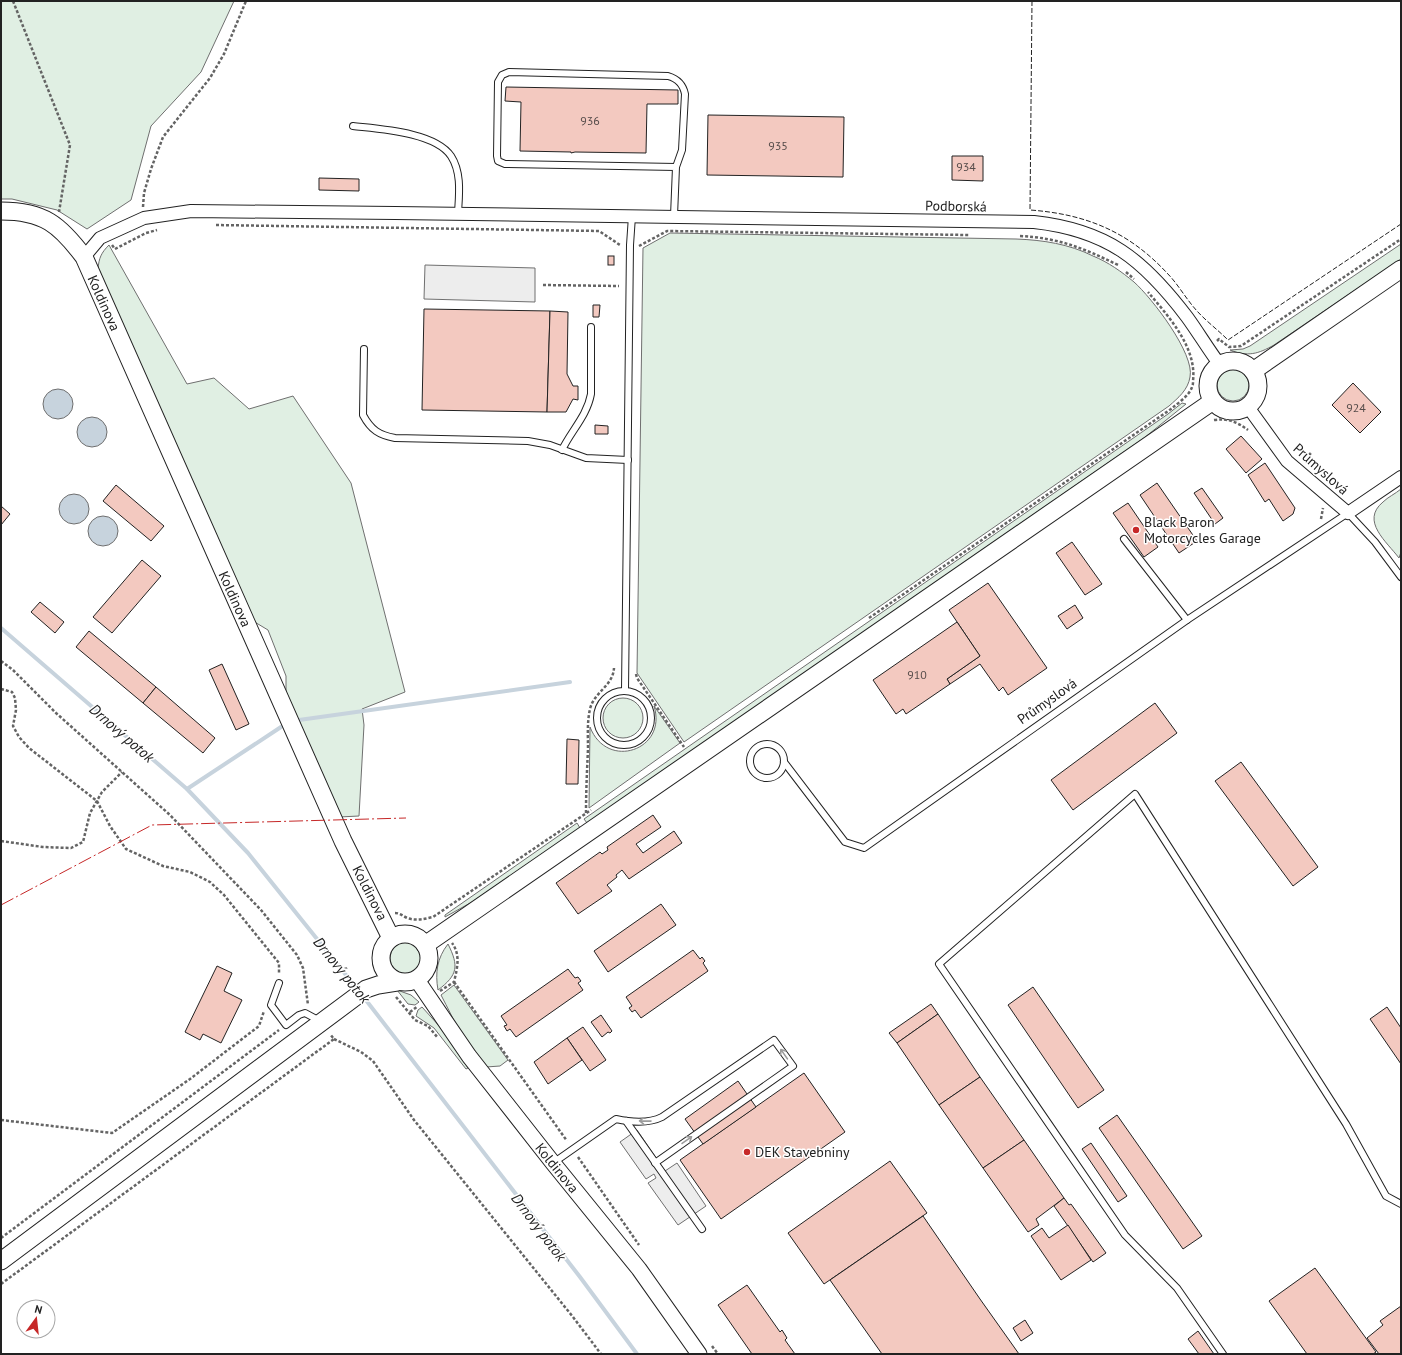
<svg xmlns="http://www.w3.org/2000/svg" width="1402" height="1355" font-family="'PT Sans',sans-serif">
	<style>
		.green { fill: #e0efe3; stroke: #6f6f6f }
		.parking { fill: #ededed; stroke: #6f6f6f }
		.water { fill: #c7d3dd; stroke: #6f6f6f }
		.lines { fill: none; stroke-linecap: round; stroke-linejoin: round }
		.stream { stroke: #c7d3dd; stroke-width: 4 }
		.building { fill: #f3c9c0; stroke: #222 }
		.service-casing { stroke: #222; stroke-width: 8 }
		.minor-casing { stroke: #222; stroke-width: 14 }
		.tertiary-casing { stroke: #222; stroke-width: 17 }
		.secondary-casing { stroke: #222; stroke-width: 19 }
		.path { stroke: #646464; stroke-width: 2.5; stroke-dasharray: 3 2; stroke-linecap: butt }
		.service { stroke: #fff; stroke-width: 6 }
		.minor { stroke: #fff; stroke-width: 12 }
		.tertiary { stroke: #fff; stroke-width: 15 }
		.secondary { stroke: #fff; stroke-width: 17 }
		.fence { stroke: #222; stroke-width: 1; stroke-dasharray: 5 2; stroke-linecap: butt }
		.power { stroke: #c62828; stroke-width: 1; stroke-dasharray: 14 3 2 3; stroke-linecap: butt }
		.oneway { stroke: #9c9c9c }
		.poi-dot { fill: #c62828; stroke: #fff; stroke-width: 1.5 }
		.labels { text-anchor: middle; dominant-baseline: central; stroke-width: 3; stroke-linejoin: round; paint-order: stroke }
		.number-label { font-size: 12px; fill: #564c4a }
		.street-label { font-size: 14px; fill: #222; stroke: #fff }
		.poi-label { font-size: 14px; fill: #222; stroke: #fff; text-anchor: start }
		.water-label { font-size: 15px; font-style: italic; fill: #222; stroke: #fff }
	</style>
	<rect width="100%" height="100%" fill="#fff"/>
	<g class="green">
		<path d="M 1,1 L 234,1 L 201,72 L 151,126 L 131,200 L 87,229 L 57,210 L 12,199 L 1,199 Z"/>
		<path d="M 670,233 L 1016,239 C 1043,240 1069,244 1093,256 C 1108,262 1122,272 1134,282 C 1152,298 1195,354 1190,377 C 1188,390 1178,398 1169,406 L 684,742 L 637,673 L 643,248 Z"/>
		<path d="M 1401,244 L 1401,259 L 1274,345 C 1258,354 1248,357 1230,350 L 1243,349 L 1250,346 Z"/>
		<path d="M 109,245 L 187,384 L 214,378 L 249,409 L 293,396 L 351,483 L 405,692 L 362,709 L 364,725 L 359,816 L 339,817 L 286,697 L 286,676 L 268,630 L 253,621 L 98,269 C 99,258 101,253 109,245 Z"/>
		<circle cx="1233" cy="385" r="16"/>
		<path d="M 1182,403 L 1186,404 L 1144,438 L 587,823 L 584,819 L 1168,414 Z"/>
		<path d="M 1401,489 L 1401,552 L 1399,558 C 1387,542 1360,521 1383,502 C 1388,497 1395,494 1401,489 Z"/>
		<circle cx="623" cy="718" r="20"/>
		<path d="M 654,706 L 680,743 L 589,808 L 590,727 C 607,771 668,750 654,706 Z"/>
		<path d="M 577,823 L 580,828 L 472,902 L 445,917 L 445,915 Z"/>
		<circle cx="406" cy="958" r="16"/>
		<path d="M 448,944 C 459,966 458,975 438,990 C 435,973 437,958 448,944 Z"/>
		<path d="M 454,985 L 508,1060 L 500,1066 L 486,1067 C 466,1047 454,1020 441,995 Z"/>
		<path d="M 397,990 L 411,995 L 419,1002 L 415,1005 L 408,1004 Z"/>
		<path d="M 422,1007 L 441,1028 L 468,1068 L 466,1069 L 434,1028 L 416,1016 L 418,1010 Z"/>
	</g>
	<g class="parking">
		<path d="M 425,265 L 535,268 L 535,302 L 424,299 Z"/>
		<path d="M 637,1130 L 665,1171 L 677,1163 L 706,1206 L 678,1225 L 648,1183 L 656,1178 L 654,1174 L 646,1179 L 620,1142 Z"/>
	</g>
	<g class="water">
		<circle cx="58" cy="404" r="15"/>
		<circle cx="92" cy="432" r="15"/>
		<circle cx="74" cy="509" r="15"/>
		<circle cx="103" cy="531" r="15"/>
	</g>
	<g class="lines">
		<g class="stream">
			<path d="M 1,628 L 187,789 L 248,853 L 358,990"/>
			<path d="M 299,720 L 570,682"/>
			<path d="M 187,789 L 281,727"/>
			<path d="M 362,995 L 580,1277 L 637,1354"/>
		</g>
	</g>
	<g class="building">
		<path d="M 506,87 L 678,90 L 678,104 L 647,104 L 646,153 L 575,152 L 571,153 L 571,152 L 520,151 L 521,102 L 505,101 Z"/>
		<path d="M 708,115 L 844,117 L 843,177 L 707,175 Z"/>
		<path d="M 952,156 L 983,156 L 983,181 L 952,180 Z"/>
		<path d="M 319,178 L 359,179 L 359,191 L 319,190 Z"/>
		<rect x="608" y="256" width="6" height="9"/>
		<path d="M 593,305 L 600,305 L 599,317 L 593,317 Z"/>
		<path d="M 424,309 L 550,311 L 547,412 L 422,410 Z"/>
		<path d="M 550,311 L 568,312 L 567,374 L 573,386 L 578,386 L 578,400 L 573,399 L 566,412 L 547,412 Z"/>
		<path d="M 1353,383 L 1381,412 L 1360,433 L 1332,405 Z"/>
		<path d="M 595,425 L 608,426 L 608,434 L 595,434 Z"/>
		<path d="M 1241,436 L 1262,459 L 1246,473 L 1226,449 Z"/>
		<path d="M 1265,463 L 1295,508 L 1293,514 L 1283,521 L 1269,499 L 1265,502 L 1248,475 Z"/>
		<path d="M 1157,483 L 1197,541 L 1179,553 L 1140,495 Z"/>
		<path d="M 116,485 L 164,526 L 151,541 L 103,501 Z"/>
		<path d="M 1202,488 L 1223,518 L 1215,524 L 1194,493 Z"/>
		<path d="M 1128,503 L 1158,547 L 1144,557 L 1113,513 Z"/>
		<path d="M 1,506 L 10,514 L 1,525 Z"/>
		<path d="M 1072,542 L 1102,584 L 1085,595 L 1056,553 Z"/>
		<path d="M 142,560 L 161,576 L 112,633 L 93,617 Z"/>
		<path d="M 988,583 L 1047,668 L 1008,695 L 1003,687 L 999,691 L 980,664 L 950,684 L 947,679 L 980,656 L 949,610 Z"/>
		<path d="M 40,602 L 64,622 L 55,633 L 31,612 Z"/>
		<path d="M 1075,605 L 1083,618 L 1067,629 L 1058,616 Z"/>
		<path d="M 957,622 L 980,656 L 947,679 L 950,684 L 906,714 L 903,709 L 896,714 L 873,680 Z"/>
		<path d="M 89,631 L 156,687 L 143,703 L 76,647 Z"/>
		<path d="M 222,664 L 249,724 L 236,730 L 209,670 Z"/>
		<path d="M 156,687 L 215,738 L 203,753 L 143,703 Z"/>
		<path d="M 1155,703 L 1177,733 L 1073,810 L 1051,780 Z"/>
		<path d="M 567,739 L 579,740 L 578,784 L 566,784 Z"/>
		<path d="M 1241,762 L 1318,867 L 1293,886 L 1215,781 Z"/>
		<path d="M 653,815 L 661,827 L 636,844 L 643,853 L 674,831 L 682,843 L 629,879 L 622,870 L 616,875 L 617,877 L 607,885 L 612,891 L 578,914 L 556,883 L 600,852 L 602,854 L 608,850 L 607,847 Z"/>
		<path d="M 661,904 L 676,925 L 608,972 L 594,951 Z"/>
		<path d="M 693,950 L 700,959 L 702,957 L 705,961 L 703,963 L 708,971 L 641,1018 L 635,1010 L 632,1012 L 629,1008 L 632,1006 L 626,997 Z"/>
		<path d="M 217,966 L 232,973 L 224,991 L 242,1000 L 221,1043 L 203,1034 L 200,1040 L 185,1032 Z"/>
		<path d="M 568,969 L 575,978 L 578,977 L 581,981 L 578,983 L 583,990 L 516,1037 L 510,1029 L 507,1031 L 504,1026 L 507,1025 L 501,1016 Z"/>
		<path d="M 1033,987 L 1104,1090 L 1078,1108 L 1008,1005 Z"/>
		<path d="M 931,1004 L 938,1014 L 897,1043 L 889,1033 Z"/>
		<path d="M 1387,1007 L 1401,1028 L 1401,1064 L 1370,1019 Z"/>
		<path d="M 938,1014 L 980,1077 L 939,1105 L 897,1043 Z"/>
		<path d="M 601,1015 L 612,1031 L 610,1033 L 608,1032 L 602,1037 L 591,1022 Z"/>
		<path d="M 583,1027 L 606,1060 L 590,1071 L 567,1038 Z"/>
		<path d="M 567,1038 L 582,1060 L 548,1084 L 534,1062 Z"/>
		<path d="M 804,1073 L 845,1132 L 721,1219 L 680,1160 Z"/>
		<path d="M 980,1077 L 1024,1140 L 983,1168 L 939,1105 Z"/>
		<path d="M 738,1081 L 756,1107 L 703,1144 L 685,1119 Z"/>
		<path d="M 1117,1115 L 1202,1236 L 1183,1249 L 1099,1128 Z"/>
		<path d="M 1024,1140 L 1064,1198 L 1036,1219 L 1039,1225 L 1028,1232 L 983,1168 Z"/>
		<path d="M 1091,1143 L 1127,1196 L 1118,1202 L 1082,1149 Z"/>
		<path d="M 890,1161 L 927,1213 L 824,1284 L 788,1233 Z"/>
		<path d="M 1064,1198 L 1069,1205 L 1071,1204 L 1106,1253 L 1093,1262 L 1054,1206 Z"/>
		<path d="M 923,1216 L 980,1299 L 1019,1354 L 882,1354 L 830,1280 Z"/>
		<path d="M 1068,1225 L 1091,1260 L 1061,1280 L 1031,1236 L 1042,1228 L 1049,1238 Z"/>
		<path d="M 1315,1268 L 1376,1352 L 1373,1354 L 1307,1354 L 1269,1301 Z"/>
		<path d="M 747,1285 L 780,1332 L 782,1330 L 787,1338 L 785,1340 L 795,1354 L 752,1354 L 718,1305 Z"/>
		<path d="M 1401,1306 L 1401,1354 L 1379,1354 L 1367,1338 L 1383,1325 L 1380,1321 Z"/>
		<path d="M 1025,1320 L 1033,1333 L 1021,1341 L 1013,1328 Z"/>
		<path d="M 1198,1331 L 1214,1354 L 1199,1354 L 1188,1339 Z"/>
	</g>
	<g class="lines">
		<defs>
			<g id="service">
				<path d="M 353,126 C 379,129 435,132 451,156 C 462,173 459,195 458,213"/>
				<path d="M 674,216 L 676,167 L 682,150 L 685,94 C 683,84 678,79 668,76 L 509,72 L 502,75 L 498,82 L 497,156 L 498,161 L 505,164 L 676,167"/>
				<path d="M 364,349 L 363,415 C 371,430 379,435 395,438 L 528,441 L 550,445 L 586,458 L 628,460"/>
				<path d="M 562,450 C 571,431 587,416 591,394 L 591,327"/>
				<path d="M 1124,539 L 1187,620"/>
				<path d="M 625,691 L 630,245 L 632,216"/>
				<circle cx="624" cy="718" r="27"/>
				<circle cx="767" cy="761" r="17"/>
				<path d="M 784,762 L 845,842 L 864,848 L 1187,620 L 1348,513 L 1375,542 L 1401,577"/>
				<path d="M 279,983 L 271,1005 L 286,1025 L 299,1015 L 305,1013 L 320,1021"/>
				<path d="M 626,1121 L 702,1229"/>
				<path d="M 553,1163 L 616,1119 C 630,1122 648,1124 662,1117 L 774,1040 L 793,1066 L 655,1163"/>
				<path d="M 1223,1354 L 1177,1288 L 1125,1235 L 939,964 L 1135,794 L 1346,1124 L 1386,1196 L 1401,1204"/>
			</g>
			<g id="minor">
				<path d="M 84,257 L 100,238 L 144,218 L 191,211 L 395,213 L 1034,222 C 1107,230 1143,259 1187,317 C 1198,332 1208,349 1220,365"/>
				<path d="M 1248,407 L 1287,461 L 1348,513 L 1401,477"/>
			</g>
			<path id="tertiary" d="M 417,980 L 469,1056 L 553,1163 L 639,1269 L 699,1354"/>
			<g id="secondary">
				<path d="M 1,211 C 44,211 60,225 84,257 L 343,841 L 391,938"/>
				<circle cx="1233" cy="386" r="25"/>
				<path d="M 1253,371 L 1401,269"/>
				<circle cx="405" cy="958" r="24"/>
				<path d="M 425,945 L 1213,401"/>
				<path d="M 1,1261 L 366,989 L 378,985 L 397,982"/>
			</g>
		</defs>
		<use href="#service" class="service-casing"/>
		<use href="#minor" class="minor-casing"/>
		<use href="#tertiary" class="tertiary-casing"/>
		<use href="#secondary" class="secondary-casing"/>
		<g class="path">
			<path d="M 13,1 L 70,145 L 59,212"/>
			<path d="M 143,207 L 144,193 L 151,169 L 163,137 L 210,78 L 224,54 L 246,1"/>
			<path d="M 216,225 L 599,231 L 620,245"/>
			<path d="M 1020,236 C 1059,238 1083,248 1118,265"/>
			<path d="M 112,245 L 115,249 L 146,233 L 157,230"/>
			<path d="M 639,246 L 667,231 L 969,235"/>
			<path d="M 1126,272 L 1134,279"/>
			<path d="M 543,285 L 619,286"/>
			<path d="M 1217,341 L 1219,339 L 1229,347 L 1241,346 L 1401,239"/>
			<path d="M 1214,420 C 1228,418 1237,422 1248,430"/>
			<path d="M 1321,519 L 1323,508"/>
			<path d="M 869,618 L 1171,409 C 1178,403 1189,396 1192,387 C 1193,385 1193,383 1193,381 C 1197,347 1168,316 1148,292"/>
			<path d="M 1,661 L 13,670 L 56,713 L 170,815 L 261,910 L 297,955 L 303,968 L 308,1005"/>
			<path d="M 636,674 L 637,678 L 684,747"/>
			<path d="M 1,689 L 12,692 L 15,698 L 16,710 L 13,726 L 19,737 L 29,748 L 97,801 L 110,826 L 126,849 L 163,866 L 190,872 L 210,882 L 224,895 L 279,963 L 279,973"/>
			<path d="M 586,813 C 586,792 587,770 588,749 C 588,736 587,722 590,709 C 594,692 613,686 614,668"/>
			<path d="M 1,841 L 43,847 L 71,848 L 83,842 L 90,813 L 102,792 L 122,772"/>
			<path d="M 395,913 C 400,913 403,916 407,918 C 416,921 424,919 433,917 L 591,810"/>
			<path d="M 454,982 L 567,1141"/>
			<path d="M 440,991 L 454,982 C 457,969 461,955 452,943"/>
			<path d="M 396,997 L 415,1020 L 428,1026 L 438,1038"/>
			<path d="M 410,1012 L 418,1006"/>
			<path d="M 334,1039 L 361,1052 L 373,1061 L 414,1120 L 573,1317 L 601,1354"/>
			<path d="M 1,1120 L 112,1133 L 190,1079 L 259,1026 L 264,1011"/>
			<path d="M 578,1157 L 639,1245"/>
			<path d="M 1,1238 L 279,1030"/>
			<path d="M 1,1284 L 334,1039 L 330,1034"/>
			<path d="M 712,1346 L 718,1354"/>
		</g>
		<use href="#service" class="service"/>
		<use href="#minor" class="minor"/>
		<use href="#tertiary" class="tertiary"/>
		<use href="#secondary" class="secondary"/>
		<path class="fence" d="M 1032,1 L 1030,210 C 1085,214 1128,231 1167,273 C 1178,284 1186,299 1197,311 C 1206,321 1218,330 1228,340 L 1401,224"/>
		<path class="power" d="M 1,905 L 152,825 L 406,818"/>
	</g>
	<defs><path id="oneway-shaft" d="M-6 0H5M1.5-3L5.5 0L1.5 3" fill="none" stroke-width="1.6" stroke-linecap="round" stroke-linejoin="round"/></defs>
	<g class="oneway">
		<use href="#oneway-shaft" transform="translate(784 1054) rotate(-125)"/>
		<use href="#oneway-shaft" transform="translate(645 1121) rotate(-179)"/>
		<use href="#oneway-shaft" transform="translate(687 1140) rotate(-35)"/>
	</g>
	<g class="poi-dot">
		<circle cx="1136" cy="530" r="4"/>
		<circle cx="747" cy="1152" r="4"/>
	</g>
	<g class="labels">
		<g class="number-label">
			<text x="590" y="120">936</text>
			<text x="778" y="145">935</text>
			<text x="966" y="166">934</text>
			<text x="1356" y="407">924</text>
			<text x="917" y="674">910</text>
		</g>
		<g class="street-label">
			<text transform="translate(956 206) rotate(1)">Podborská</text>
			<text transform="translate(104 303) rotate(66)">Koldinova</text>
			<text transform="translate(1321 469) rotate(42)">Průmyslová</text>
			<text transform="translate(235 599) rotate(66)">Koldinova</text>
			<text transform="translate(1047 701) rotate(-35)">Průmyslová</text>
			<text transform="translate(370 893) rotate(63)">Koldinova</text>
			<text transform="translate(557 1168) rotate(51)">Koldinova</text>
		</g>
		<g class="poi-label">
			<text x="1144" y="522">Black Baron<tspan x="1144" dy="16">Motorcycles Garage</tspan></text>
			<text x="755" y="1152">DEK Stavebniny</text>
		</g>
		<g class="water-label">
			<text transform="translate(122 733) rotate(41)">Drnový potok</text>
			<text transform="translate(342 970) rotate(51)">Drnový potok</text>
			<text transform="translate(539 1227) rotate(53)">Drnový potok</text>
		</g>
	</g>
	<rect width="1402" height="1355" fill="none" stroke="#222222" stroke-width="4"/>
	<g transform="translate(36 1319) rotate(15)"><circle r="19" fill="#ffffff" stroke="#a7a7a7"/>
	<path d="M0-3L7 15L0 10L-7 15Z" fill="#c62828"/>
	<text y="-6" font-size="11" font-weight="bold" text-anchor="middle" fill="#222222">N</text>
	</g>
</svg>
